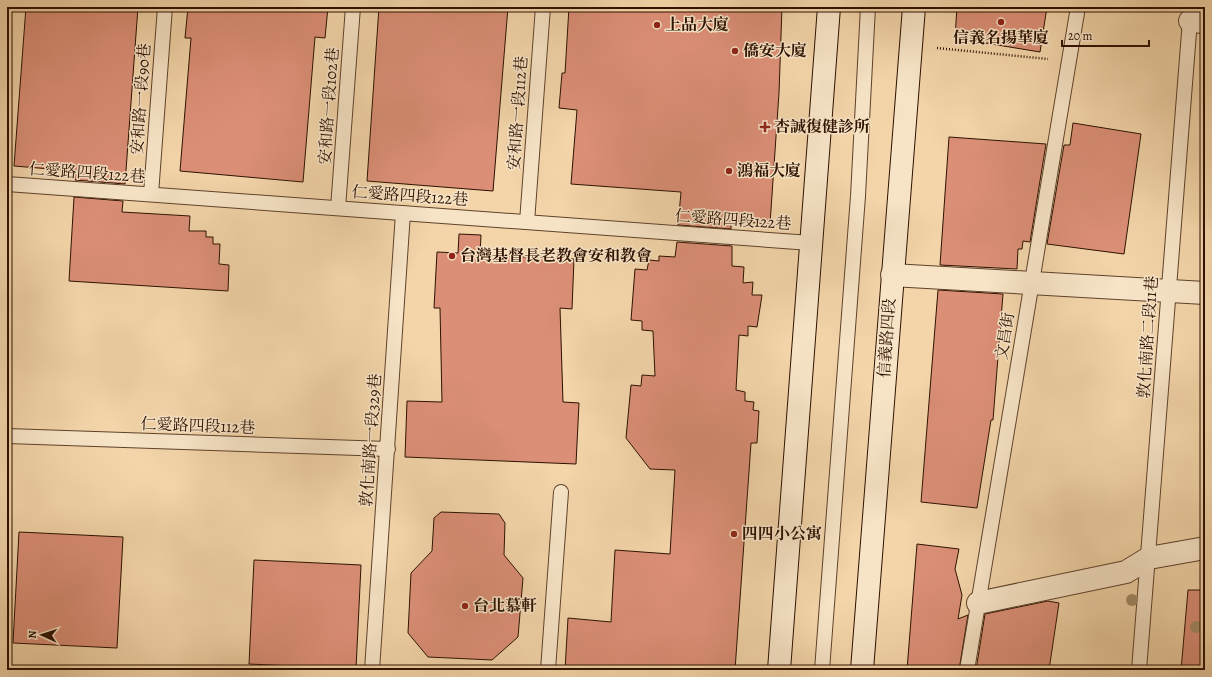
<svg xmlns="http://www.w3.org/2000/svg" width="1212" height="677" font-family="Alegreya,'Noto Serif TC',serif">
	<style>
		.building { fill: #db8f77; stroke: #2d1100 }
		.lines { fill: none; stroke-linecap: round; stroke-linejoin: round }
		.service-casing { stroke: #5e422a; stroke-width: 16 }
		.minor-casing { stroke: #5e422a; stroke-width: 24 }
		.secondary-casing { stroke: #2d1100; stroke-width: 24 }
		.path { stroke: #2d1100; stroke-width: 2.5; stroke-dasharray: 1 2; stroke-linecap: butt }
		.service { stroke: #f7e4c7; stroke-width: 14 }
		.minor { stroke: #f7e4c7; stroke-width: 22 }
		.secondary { stroke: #f7e4c7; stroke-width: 22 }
		.tree { fill: #a38a65 }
		.poi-dot { fill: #8f2418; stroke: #f7e4c7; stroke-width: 1.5 }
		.labels { text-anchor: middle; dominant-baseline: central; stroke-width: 3; stroke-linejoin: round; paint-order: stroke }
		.poi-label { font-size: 16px; font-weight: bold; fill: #2d1100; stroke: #f7e4c7; text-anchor: start }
		.street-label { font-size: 16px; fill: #2d1100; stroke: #f7e4c7 }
	</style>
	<rect width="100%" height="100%" fill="#f3d5a9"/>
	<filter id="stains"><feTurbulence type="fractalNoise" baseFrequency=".005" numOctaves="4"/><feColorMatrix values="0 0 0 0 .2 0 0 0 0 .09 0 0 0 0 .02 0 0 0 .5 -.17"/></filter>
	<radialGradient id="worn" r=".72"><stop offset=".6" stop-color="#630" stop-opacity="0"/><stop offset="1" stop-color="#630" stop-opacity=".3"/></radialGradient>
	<g class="building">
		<path d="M 26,7 L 138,7 L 125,184 L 75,180 L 75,171 L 14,166 Z"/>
		<path d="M 188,7 L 328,7 L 325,38 L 315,37 L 303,182 L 180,171 L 191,38 L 185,38 Z"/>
		<path d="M 379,7 L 508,7 L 493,191 L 367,181 Z"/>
		<path d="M 569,7 L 782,7 L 779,93 L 770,224 L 731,221 L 731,229 L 678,225 L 681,192 L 571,184 L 577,110 L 559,108 L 562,73 L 565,73 Z"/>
		<path d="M 957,7 L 1047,7 L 1040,52 L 955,38 Z"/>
		<path d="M 1073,123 L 1141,134 L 1124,254 L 1047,244 L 1064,145 L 1070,145 Z"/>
		<path d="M 949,137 L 1046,144 L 1030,242 L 1023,241 L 1022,249 L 1018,249 L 1017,269 L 940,265 Z"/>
		<path d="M 74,197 L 123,201 L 122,212 L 190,216 L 189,231 L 206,231 L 206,237 L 213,237 L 213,244 L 220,244 L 219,264 L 229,265 L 228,291 L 69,281 Z"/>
		<path d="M 459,234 L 481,235 L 480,255 L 574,259 L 572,309 L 560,308 L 563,402 L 579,403 L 576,464 L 405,457 L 407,401 L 442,402 L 440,308 L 434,308 L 437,252 L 458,253 Z"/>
		<path d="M 677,242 L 732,246 L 732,266 L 744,267 L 743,283 L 753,282 L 752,295 L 762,295 L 757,327 L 748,326 L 748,336 L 739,335 L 736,390 L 745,392 L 745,401 L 754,402 L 753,410 L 759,411 L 757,443 L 751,443 L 735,670 L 565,670 L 568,618 L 611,622 L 615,550 L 670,554 L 675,470 L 650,469 L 626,438 L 631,385 L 641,386 L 642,375 L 655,376 L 653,331 L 642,330 L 642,321 L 631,320 L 635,269 L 647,270 L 649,260 L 659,261 L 659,256 L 675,257 Z"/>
		<path d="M 938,290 L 1003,294 L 993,420 L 991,420 L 977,508 L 921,502 Z"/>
		<path d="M 441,512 L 499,514 L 505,523 L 504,555 L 523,578 L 518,637 L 492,660 L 428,657 L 408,633 L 411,573 L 432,551 L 434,518 Z"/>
		<path d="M 19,532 L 123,537 L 117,648 L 13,643 Z"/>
		<path d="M 917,544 L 959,549 L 955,569 L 962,595 L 958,619 L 968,615 L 959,670 L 907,670 Z"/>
		<path d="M 254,560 L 361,565 L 356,669 L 249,664 Z"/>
		<path d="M 1188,590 L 1205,590 L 1205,670 L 1181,670 Z"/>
		<path d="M 1048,601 L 1059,603 L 1049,670 L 976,670 L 985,614 Z"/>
	</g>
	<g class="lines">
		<defs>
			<g id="service">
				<path d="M 7,184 L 811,243"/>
				<path d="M 151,194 L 165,7"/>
				<path d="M 338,208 L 353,7"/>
				<path d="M 527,222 L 543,7"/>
				<path d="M 7,436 L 388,449"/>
				<path d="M 372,670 L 403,213"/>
				<path d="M 548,670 L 561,492"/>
				<path d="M 822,670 L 858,196 L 868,7"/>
				<path d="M 967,670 L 1078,7"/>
				<path d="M 1139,670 L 1191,7"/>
			</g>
			<g id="minor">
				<path d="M 1190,21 L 1205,22"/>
				<path d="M 892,275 L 1205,293"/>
				<path d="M 978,603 L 1126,572 L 1149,558 L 1205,548"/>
			</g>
			<g id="secondary">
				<path d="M 779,670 L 829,7"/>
				<path d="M 862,670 L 914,7"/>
			</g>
		</defs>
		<use href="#service" class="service-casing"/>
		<use href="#minor" class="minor-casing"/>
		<use href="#secondary" class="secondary-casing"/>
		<path class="path" d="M 937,48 L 1048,59"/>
		<use href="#service" class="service"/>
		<use href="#minor" class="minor"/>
		<use href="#secondary" class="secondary"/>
	</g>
	<g class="tree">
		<circle cx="1132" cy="600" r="6"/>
		<circle cx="1196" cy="627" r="6"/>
	</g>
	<g class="poi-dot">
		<circle cx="1001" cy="22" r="4"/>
		<circle cx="657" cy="25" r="4"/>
		<circle cx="735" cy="51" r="4"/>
		<path d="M763 121h4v4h4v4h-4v4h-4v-4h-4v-4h4z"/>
		<circle cx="729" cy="171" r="4"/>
		<circle cx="452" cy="256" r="4"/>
		<circle cx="734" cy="534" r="4"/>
		<circle cx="465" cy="606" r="4"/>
	</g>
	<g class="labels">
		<g class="poi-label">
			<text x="665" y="25">上品大廈</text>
			<text x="1001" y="38" text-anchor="middle">信義名揚華廈</text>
			<text x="743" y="51">僑安大廈</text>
			<text x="774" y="127">杏誠復健診所</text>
			<text x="737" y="171">鴻福大廈</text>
			<text x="460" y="256">台灣基督長老教會安和教會</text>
			<text x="742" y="534">四四小公寓</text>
			<text x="473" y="606">台北慕軒</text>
		</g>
		<g class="street-label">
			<text transform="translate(141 99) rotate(-86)">安和路一段90巷</text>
			<text transform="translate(329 106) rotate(-86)">安和路一段102巷</text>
			<text transform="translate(518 113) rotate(-86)">安和路一段112巷</text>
			<text transform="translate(87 173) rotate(4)">仁愛路四段122巷</text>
			<text transform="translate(410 196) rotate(4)">仁愛路四段122巷</text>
			<text transform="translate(733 220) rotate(4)">仁愛路四段122巷</text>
			<text transform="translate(1005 336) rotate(-81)">文昌街</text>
			<text transform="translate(1148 337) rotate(-86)">敦化南路二段11巷</text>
			<text transform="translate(887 338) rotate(-86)">信義路四段</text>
			<text transform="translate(198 426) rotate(2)">仁愛路四段112巷</text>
			<text transform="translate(371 440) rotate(-86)">敦化南路一段329巷</text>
		</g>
	</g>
	<rect width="1212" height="677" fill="none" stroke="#f3d5a9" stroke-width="24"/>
	<rect x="8" y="8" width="1196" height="661" fill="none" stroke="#2d1100" stroke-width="2"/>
	<rect x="12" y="12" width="1188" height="653" fill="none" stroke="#2d1100"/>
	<g transform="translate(42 635) rotate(273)" stroke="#f7e4c7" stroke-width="3" paint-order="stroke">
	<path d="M0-3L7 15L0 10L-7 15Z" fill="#2d1100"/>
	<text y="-6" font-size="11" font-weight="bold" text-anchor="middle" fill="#2d1100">N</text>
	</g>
	<path d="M1062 40v6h87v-6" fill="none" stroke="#2d1100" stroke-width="2"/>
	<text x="1068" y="40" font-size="12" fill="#2d1100" stroke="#f7e4c7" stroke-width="3" paint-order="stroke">20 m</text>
	<rect width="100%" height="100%" filter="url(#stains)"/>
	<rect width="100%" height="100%" fill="url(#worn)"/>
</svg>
